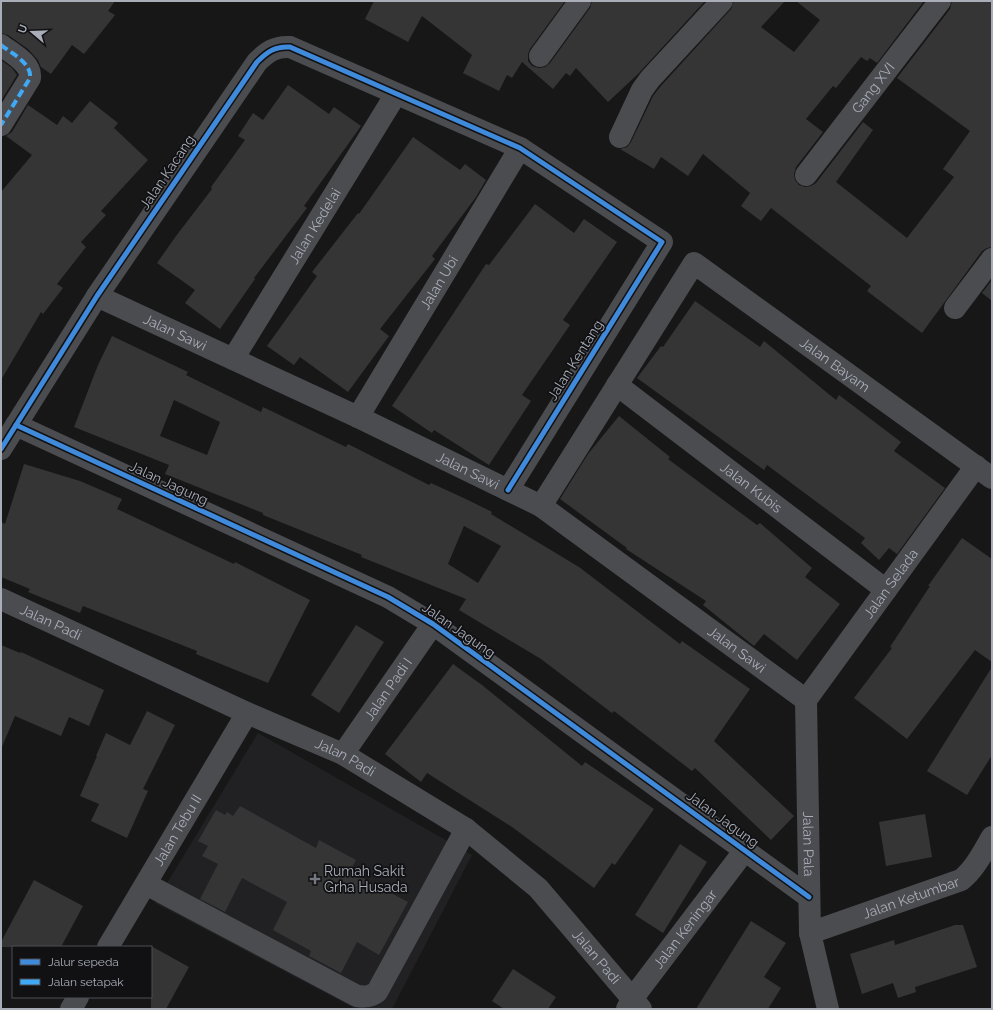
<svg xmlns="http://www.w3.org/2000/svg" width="993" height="1010" font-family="Raleway,sans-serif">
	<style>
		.built { fill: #212123 }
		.building { fill: #353536; fill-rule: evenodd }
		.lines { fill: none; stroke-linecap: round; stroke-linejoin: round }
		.minor { stroke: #4b4c50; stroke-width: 22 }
		.quiet { stroke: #3fa9f5; stroke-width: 4; stroke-dasharray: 8 4; stroke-linecap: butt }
		.cycleway-casing { stroke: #111113; stroke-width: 8 }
		.cycleway { stroke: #408adc; stroke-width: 5 }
		.poi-dot { fill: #757880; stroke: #111113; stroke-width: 1.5 }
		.labels { text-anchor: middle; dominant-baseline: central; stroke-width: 3.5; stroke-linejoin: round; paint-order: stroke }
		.street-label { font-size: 14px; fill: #a8adb8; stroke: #111113 }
		.poi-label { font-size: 14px; fill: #a8adb8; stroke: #111113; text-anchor: start }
	</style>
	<rect width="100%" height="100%" fill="#171717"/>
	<path class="built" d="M 258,733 L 472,855 L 392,1009 L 356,1009 L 155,903 Z"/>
	<g class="building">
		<path d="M 1,1 L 115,1 L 108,11 L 115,15 L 84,54 L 72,45 L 51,74 L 41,67 L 38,60 L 28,49 L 8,35 L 1,33 Z"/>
		<path d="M 374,1 L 565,1 L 530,49 L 528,54 L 528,61 L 532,66 L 539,68 L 545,67 L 550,63 L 590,8 L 592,1 L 705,1 L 638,74 L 608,102 L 576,68 L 570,76 L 566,73 L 553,89 L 522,62 L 512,78 L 507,75 L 499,91 L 463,73 L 472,55 L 422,16 L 408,42 L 365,19 Z"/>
		<path d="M 734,1 L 785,1 L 761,27 L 794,52 L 820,20 L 796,1 L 924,1 L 877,63 L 870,58 L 867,61 L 861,57 L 836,88 L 833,86 L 806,119 L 823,132 L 796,167 L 794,174 L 795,180 L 799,185 L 805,187 L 811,186 L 816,183 L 863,122 L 873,130 L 836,182 L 907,238 L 954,177 L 943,169 L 970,131 L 897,78 L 950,9 L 952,1 L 992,1 L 992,247 L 987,248 L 982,251 L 922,333 L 867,291 L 871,286 L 771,208 L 761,221 L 741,206 L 750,193 L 703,154 L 688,176 L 661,157 L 654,169 L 620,149 L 627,147 L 631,142 L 653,96 L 660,87 L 731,9 Z"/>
		<path d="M 1,60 L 12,68 L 17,75 L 1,101 Z"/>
		<path d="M 288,85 L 329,114 L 334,107 L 361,126 L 304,206 L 307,208 L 254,278 L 255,279 L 220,329 L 185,303 L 195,290 L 157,263 L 176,236 L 212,189 L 211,187 L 245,140 L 238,136 L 253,113 L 263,120 Z"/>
		<path d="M 90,101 L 118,123 L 114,128 L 148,160 L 101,211 L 106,215 L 81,242 L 86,247 L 57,284 L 63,288 L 43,314 L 41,312 L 1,380 L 1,192 L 32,155 L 6,136 L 12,132 L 28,105 L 57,125 L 63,116 L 72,123 Z"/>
		<path d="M 413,137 L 460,170 L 465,164 L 486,180 L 476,197 L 432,256 L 435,259 L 380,329 L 389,336 L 348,392 L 300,357 L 294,365 L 267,346 L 317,276 L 312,272 L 358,213 L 359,214 Z"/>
		<path d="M 535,204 L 574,233 L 584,219 L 617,242 L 563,320 L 570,325 L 522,395 L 531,401 L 489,465 L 434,430 L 432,433 L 392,406 L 486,264 L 489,265 Z"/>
		<path d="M 992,280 L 992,301 L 982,293 Z"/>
		<path d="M 695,301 L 760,347 L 764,341 L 836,400 L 839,395 L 901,442 L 894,451 L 945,488 L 897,554 L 889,548 L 879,560 L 861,543 L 865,538 L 767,465 L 764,470 L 637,378 L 661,346 L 663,347 Z"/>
		<path d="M 112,336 L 188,372 L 186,375 L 261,412 L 263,407 L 346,447 L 348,444 L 429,485 L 431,483 L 468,500 L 492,512 L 491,514 L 579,567 L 680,644 L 682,641 L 750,689 L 714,741 L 794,816 L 771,840 L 695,768 L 692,771 L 614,711 L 612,713 L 541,659 L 459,610 L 466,599 L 361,557 L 362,555 L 263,515 L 263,513 L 165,474 L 169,465 L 74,427 L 98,365 ZM 174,400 L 220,422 L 207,455 L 160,436 ZM 464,526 L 501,546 L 478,583 L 448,564 Z"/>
		<path d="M 619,416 L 670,457 L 668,459 L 757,525 L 760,523 L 812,568 L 805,577 L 840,604 L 797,660 L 764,634 L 754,646 L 703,605 L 706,601 L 626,549 L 627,548 L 560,499 L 588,454 Z"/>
		<path d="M 24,464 L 80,481 L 122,499 L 117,509 L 234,564 L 235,562 L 310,600 L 268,683 L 196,654 L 197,651 L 83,606 L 80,613 L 28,592 L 30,589 L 1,577 L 1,522 L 5,524 Z"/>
		<path d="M 962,538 L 992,559 L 992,662 L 975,650 L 907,739 L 854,698 L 892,648 L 890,647 L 930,586 L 928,586 Z"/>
		<path d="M 356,625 L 384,642 L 339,713 L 311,695 Z"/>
		<path d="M 1,645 L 20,653 L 21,652 L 104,690 L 89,726 L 69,717 L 61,736 L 15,716 L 1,749 Z"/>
		<path d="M 453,664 L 482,685 L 582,766 L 585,762 L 654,809 L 615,865 L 612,863 L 594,888 L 512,827 L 427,773 L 421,782 L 385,754 Z"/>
		<path d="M 992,667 L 992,755 L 967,795 L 927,771 Z"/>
		<path d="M 147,711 L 175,725 L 143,789 L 148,791 L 127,838 L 91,821 L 99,804 L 80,796 L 97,756 L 96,756 L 106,733 L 130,745 Z"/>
		<path d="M 240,806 L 316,848 L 319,840 L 356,860 L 350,871 L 408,902 L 379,955 L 357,942 L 341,973 L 309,956 L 311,951 L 273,930 L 287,902 L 242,878 L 225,912 L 200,899 L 218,864 L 202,856 L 208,846 L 198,841 L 216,810 L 225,815 L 227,812 L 233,816 Z"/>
		<path d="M 925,814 L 932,857 L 886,866 L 879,822 Z"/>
		<path d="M 680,844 L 707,862 L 663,933 L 635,915 Z"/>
		<path d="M 34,880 L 83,906 L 61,947 L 1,947 L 1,942 Z"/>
		<path d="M 751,921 L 786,943 L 764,977 L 781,988 L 768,1009 L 696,1009 Z"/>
		<path d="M 955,925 L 963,925 L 977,967 L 915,987 L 916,992 L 898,998 L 893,983 L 862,994 L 850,954 L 894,940 L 895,945 Z"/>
		<path d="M 151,946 L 189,967 L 166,1009 L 151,1009 Z"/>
		<path d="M 513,969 L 556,997 L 548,1009 L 504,1009 L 492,1001 Z"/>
	</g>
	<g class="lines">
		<g class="minor">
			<path d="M 1,45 C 11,53 32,63 30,78 L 1,125"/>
			<path d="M 540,56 L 580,1"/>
			<path d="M 620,137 L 642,90 L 650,79 L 722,1"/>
			<path id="s1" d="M 806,175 L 940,1"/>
			<path id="s2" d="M 97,296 L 358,417 L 541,506 L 806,700"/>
			<path d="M 955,308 L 992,259"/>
			<path id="s3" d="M 233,359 L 396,94"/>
			<path id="s4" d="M 617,385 L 886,590"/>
			<path id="s5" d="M 358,417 L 520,148"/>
			<path d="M 16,425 L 388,597 L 433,624 L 809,897"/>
			<path d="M 1,449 L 97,296 L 257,62 C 267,52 275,46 290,47 L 520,148 L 662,242 L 508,490"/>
			<path id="s6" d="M 541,506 L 694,263 L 992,478"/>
			<path id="s7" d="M 1,599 L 247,713 L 343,754 L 466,829 L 538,888 L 641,1009"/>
			<path id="s8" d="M 806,700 L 810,933 L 828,1009"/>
			<path id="s9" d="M 806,700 L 976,466"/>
			<path id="s10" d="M 343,754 L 433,624"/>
			<path d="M 146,884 L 357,996 C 365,997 370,997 377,992 L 466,829"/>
			<path id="s11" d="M 810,933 L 961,880 C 975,869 983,852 992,837"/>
			<path id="s12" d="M 108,947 L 247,713"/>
			<path d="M 71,1009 L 78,997"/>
			<path id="s13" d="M 627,1009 L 632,999 L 745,850"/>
		</g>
		<path class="quiet" d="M 1,45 C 11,53 32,63 30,78 L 1,125"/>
		<defs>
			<g id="cycleway">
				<path d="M 16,425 L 388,597 L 433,624 L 809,897"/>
				<path d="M 1,449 L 97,296 L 257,62 C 267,52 275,46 290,47 L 520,148 L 662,242 L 508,490"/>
			</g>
		</defs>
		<use href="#cycleway" class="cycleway-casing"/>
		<use href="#cycleway" class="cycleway"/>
	</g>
	<path class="poi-dot" d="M313 873h4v4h4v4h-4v4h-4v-4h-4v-4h4z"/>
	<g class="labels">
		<g class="street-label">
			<text stroke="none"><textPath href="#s1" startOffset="110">Gang XVI</textPath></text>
			<text transform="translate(167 172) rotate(-56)">Jalan Kacang</text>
			<text stroke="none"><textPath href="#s3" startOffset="156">Jalan Kedelai</textPath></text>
			<text stroke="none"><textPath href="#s5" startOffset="157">Jalan Ubi</textPath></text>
			<text stroke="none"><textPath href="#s2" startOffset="86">Jalan Sawi</textPath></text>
			<text transform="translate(575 360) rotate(-58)">Jalan Kentang</text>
			<text stroke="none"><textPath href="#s6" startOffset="461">Jalan Bayam</textPath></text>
			<text stroke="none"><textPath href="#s2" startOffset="410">Jalan Sawi</textPath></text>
			<text transform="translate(169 483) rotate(25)">Jalan Jagung</text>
			<text stroke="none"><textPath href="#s4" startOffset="169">Jalan Kubis</textPath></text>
			<text stroke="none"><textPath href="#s9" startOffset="144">Jalan Selada</textPath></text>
			<text stroke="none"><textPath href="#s7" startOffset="55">Jalan Padi</textPath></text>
			<text transform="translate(459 630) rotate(35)">Jalan Jagung</text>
			<text stroke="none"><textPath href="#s2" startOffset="734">Jalan Sawi</textPath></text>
			<text stroke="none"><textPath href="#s10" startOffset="79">Jalan Padi I</textPath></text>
			<text stroke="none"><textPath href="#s7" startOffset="379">Jalan Padi</textPath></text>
			<text transform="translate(723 819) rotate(36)">Jalan Jagung</text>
			<text stroke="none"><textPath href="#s12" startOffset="136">Jalan Tebu II</textPath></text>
			<text stroke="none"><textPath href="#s8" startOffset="144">Jalan Pala</textPath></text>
			<text stroke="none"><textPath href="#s11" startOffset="107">Jalan Ketumbar</textPath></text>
			<text stroke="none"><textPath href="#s13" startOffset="99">Jalan Keningar</textPath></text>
			<text stroke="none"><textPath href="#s7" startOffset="703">Jalan Padi</textPath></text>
		</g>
		<g class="poi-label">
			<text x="324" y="871">Rumah Sakit<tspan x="324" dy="16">Grha Husada</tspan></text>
		</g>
	</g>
	<rect width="993" height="1010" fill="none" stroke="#a8adb8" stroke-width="4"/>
	<rect x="12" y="946" width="140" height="52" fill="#111113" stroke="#4d4f55"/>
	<rect x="20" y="959" width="20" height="6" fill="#408adc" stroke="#4d4f55"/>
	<text x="48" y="966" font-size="12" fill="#a8adb8">Jalur sepeda</text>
	<rect x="20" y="979" width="20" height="6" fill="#3fa9f5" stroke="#4d4f55"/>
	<text x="48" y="986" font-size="12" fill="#a8adb8">Jalan setapak</text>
	<g transform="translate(32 32) rotate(289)" stroke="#111113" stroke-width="3" paint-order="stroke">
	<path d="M0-3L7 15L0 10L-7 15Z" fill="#a8adb8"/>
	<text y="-6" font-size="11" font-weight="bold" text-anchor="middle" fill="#a8adb8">U</text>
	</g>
</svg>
